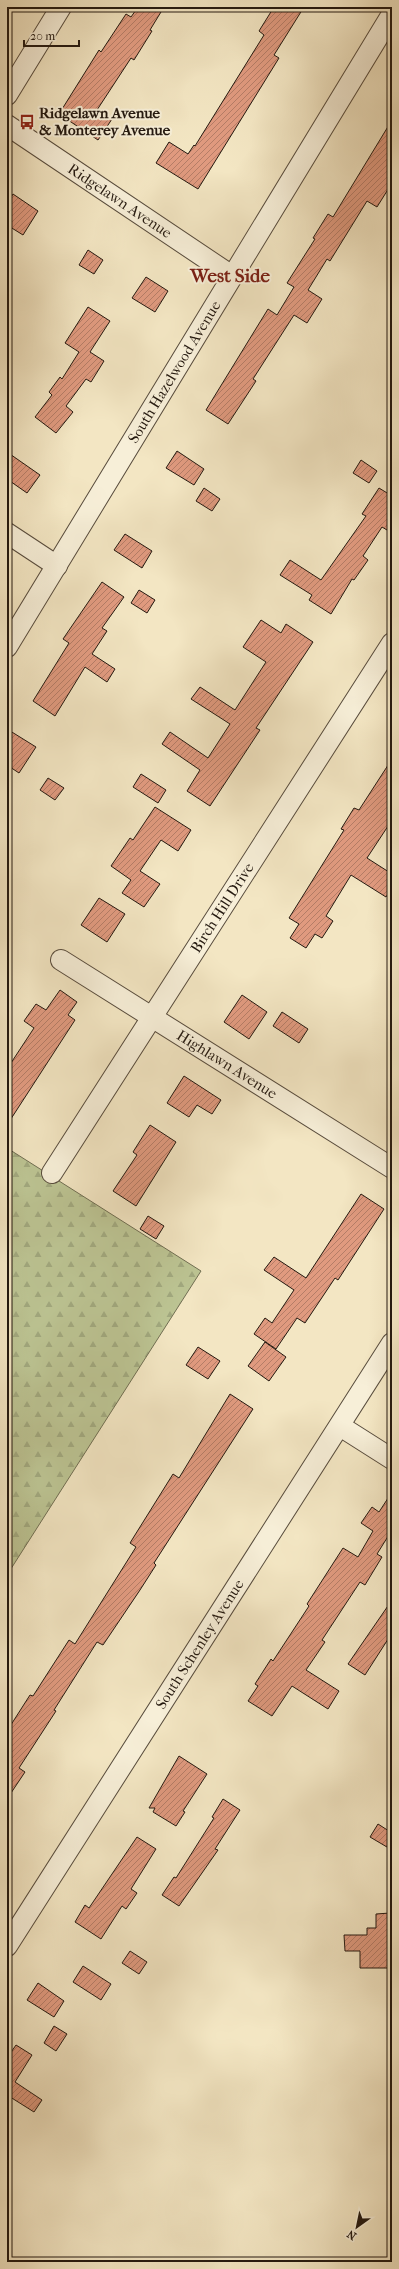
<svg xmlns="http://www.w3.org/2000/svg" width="399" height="2269" font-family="'IM FELL French Canon',serif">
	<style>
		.forest { fill: url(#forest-firs); stroke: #706e52 }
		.building { fill: url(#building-hatch); stroke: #241910 }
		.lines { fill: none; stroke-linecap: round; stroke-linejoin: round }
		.minor-casing { stroke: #584c3d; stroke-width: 22 }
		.minor { stroke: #f7efd8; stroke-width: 20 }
		.labels { text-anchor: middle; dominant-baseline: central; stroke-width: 4; stroke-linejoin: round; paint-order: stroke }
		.poi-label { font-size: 15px; font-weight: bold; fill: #241910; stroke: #f7efd8; text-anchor: start }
		.street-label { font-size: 15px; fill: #241910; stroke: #f7efd8 }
		.district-label { font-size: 19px; font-weight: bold; fill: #7a1f14; stroke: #f7efd8 }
	</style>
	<defs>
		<pattern id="forest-firs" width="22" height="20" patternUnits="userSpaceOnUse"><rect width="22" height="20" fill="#bcc493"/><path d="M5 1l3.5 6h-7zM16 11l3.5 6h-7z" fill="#a1a87e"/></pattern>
		<pattern id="building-hatch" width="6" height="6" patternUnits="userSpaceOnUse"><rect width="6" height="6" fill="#e09a7f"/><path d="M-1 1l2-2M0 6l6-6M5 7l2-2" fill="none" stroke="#b57d67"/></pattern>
	</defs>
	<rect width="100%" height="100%" fill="#f3e6c3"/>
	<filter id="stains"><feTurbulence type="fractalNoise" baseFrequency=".005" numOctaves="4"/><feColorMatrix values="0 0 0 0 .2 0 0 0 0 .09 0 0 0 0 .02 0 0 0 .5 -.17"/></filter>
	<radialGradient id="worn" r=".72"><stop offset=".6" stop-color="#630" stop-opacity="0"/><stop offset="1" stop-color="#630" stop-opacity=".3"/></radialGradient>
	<path class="forest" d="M 7,1148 L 201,1271 L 7,1575 Z"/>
	<g class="building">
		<path d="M 138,7 L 164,7 L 150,30 L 152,31 L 134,60 L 131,58 L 97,110 L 112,119 L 98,140 L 59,114 L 99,50 L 101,52 L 126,14 L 131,17 Z"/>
		<path d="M 274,7 L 304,7 L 274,55 L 279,58 L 198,189 L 156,163 L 169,142 L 188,154 L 194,145 L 195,146 L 264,35 L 259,31 Z"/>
		<path d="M 392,120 L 392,183 L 377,207 L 367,201 L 330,261 L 327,259 L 308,290 L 322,299 L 307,323 L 294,315 L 253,379 L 256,381 L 228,424 L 206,410 L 268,309 L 277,315 L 294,287 L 287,283 L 315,239 L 313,238 L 328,214 L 333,217 Z"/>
		<path d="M 13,194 L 38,211 L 23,235 L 7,225 L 7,204 Z"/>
		<path d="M 88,250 L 103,260 L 94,274 L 79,265 Z"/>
		<path d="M 146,277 L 168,291 L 155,312 L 132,298 Z"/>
		<path d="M 88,307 L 110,321 L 90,352 L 104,361 L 91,382 L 86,379 L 66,406 L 73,412 L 56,433 L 35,417 L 52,395 L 49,392 L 60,377 L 62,379 L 79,352 L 65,343 Z"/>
		<path d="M 177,451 L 204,469 L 194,485 L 166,468 Z"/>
		<path d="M 7,452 L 40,475 L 27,493 L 7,479 Z"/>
		<path d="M 361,460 L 377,471 L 369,483 L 353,473 Z"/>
		<path d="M 204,488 L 220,499 L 212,511 L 196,501 Z"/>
		<path d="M 379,488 L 392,496 L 392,522 L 387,530 L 382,527 L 363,556 L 368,560 L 354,580 L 352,579 L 331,614 L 309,600 L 312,595 L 280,575 L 290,560 L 321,580 L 366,516 L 362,514 Z"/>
		<path d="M 125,534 L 152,551 L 142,568 L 114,550 Z"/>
		<path d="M 102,582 L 124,597 L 102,628 L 107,631 L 92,654 L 115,669 L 107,682 L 85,667 L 55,716 L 33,701 L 69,643 L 63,639 Z"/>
		<path d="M 139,590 L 155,600 L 147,613 L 131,603 Z"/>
		<path d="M 261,620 L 281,633 L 286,624 L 313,642 L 256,728 L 260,730 L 210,806 L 187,791 L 200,770 L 162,744 L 170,732 L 208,758 L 230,724 L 191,699 L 200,687 L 235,710 L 266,662 L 243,647 Z"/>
		<path d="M 7,729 L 36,747 L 19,773 L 7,765 Z"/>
		<path d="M 392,759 L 392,820 L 367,858 L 392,874 L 392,887 L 386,897 L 351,875 L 326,916 L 333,921 L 322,938 L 315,934 L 306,948 L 290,938 L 299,924 L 289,918 L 344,830 L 341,829 L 354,808 L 359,810 Z"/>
		<path d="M 141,774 L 166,790 L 158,803 L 133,787 Z"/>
		<path d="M 48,778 L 64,788 L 55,800 L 40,790 Z"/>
		<path d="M 155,807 L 191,830 L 178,851 L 161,840 L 140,871 L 160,884 L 144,907 L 122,893 L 131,880 L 111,866 L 130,838 L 133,840 Z"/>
		<path d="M 99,898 L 125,914 L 107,942 L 81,925 Z"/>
		<path d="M 60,990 L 77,1002 L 68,1015 L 75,1020 L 7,1125 L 7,1069 L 34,1028 L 24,1021 L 36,1004 L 46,1010 Z"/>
		<path d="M 242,995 L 267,1012 L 249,1039 L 224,1022 Z"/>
		<path d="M 282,1012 L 308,1029 L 299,1043 L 273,1026 Z"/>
		<path d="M 184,1076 L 221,1100 L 212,1114 L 197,1105 L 189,1117 L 167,1103 Z"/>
		<path d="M 150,1125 L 176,1142 L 136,1206 L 113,1191 L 137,1155 L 133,1152 Z"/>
		<path d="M 361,1194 L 384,1209 L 338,1280 L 335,1278 L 305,1323 L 297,1318 L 276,1349 L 254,1334 L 265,1318 L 272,1323 L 294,1290 L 264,1270 L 274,1257 L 306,1278 Z"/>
		<path d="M 148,1216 L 164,1226 L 156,1239 L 140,1229 Z"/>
		<path d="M 265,1342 L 286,1357 L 269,1381 L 248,1366 Z"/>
		<path d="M 198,1347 L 220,1361 L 208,1379 L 186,1365 Z"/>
		<path d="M 230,1394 L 253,1409 L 154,1563 L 156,1565 L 140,1590 L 103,1645 L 97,1642 L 54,1710 L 56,1711 L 19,1768 L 25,1772 L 7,1799 L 7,1731 L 30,1695 L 33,1696 L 69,1640 L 75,1644 L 136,1547 L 130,1543 L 173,1474 L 179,1478 Z"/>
		<path d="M 392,1492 L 392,1530 L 377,1554 L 382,1557 L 365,1585 L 360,1582 L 322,1640 L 325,1642 L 306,1670 L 339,1691 L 328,1709 L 292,1686 L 272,1716 L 248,1701 L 258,1686 L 255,1684 L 271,1659 L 273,1661 L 309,1606 L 307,1604 L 343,1548 L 358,1557 L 373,1531 L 361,1523 L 372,1507 L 379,1512 Z"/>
		<path d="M 392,1600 L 392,1633 L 365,1675 L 348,1664 Z"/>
		<path d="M 179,1756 L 207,1774 L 183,1811 L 185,1812 L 176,1826 L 153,1812 L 155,1808 L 149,1808 Z"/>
		<path d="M 223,1799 L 240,1810 L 215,1849 L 218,1850 L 179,1906 L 162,1895 L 174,1877 L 176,1878 L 214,1818 L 212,1817 Z"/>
		<path d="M 378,1824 L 392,1833 L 392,1850 L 370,1837 Z"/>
		<path d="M 137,1837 L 156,1849 L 131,1889 L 137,1893 L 126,1909 L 122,1906 L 101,1939 L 75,1922 L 85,1905 L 89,1908 Z"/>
		<path d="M 390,1913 L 392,1968 L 360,1968 L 360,1951 L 345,1951 L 344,1935 L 367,1935 L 367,1928 L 376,1928 L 376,1914 Z"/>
		<path d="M 130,1951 L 147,1962 L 139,1974 L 122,1963 Z"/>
		<path d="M 83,1966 L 111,1984 L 101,2000 L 73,1982 Z"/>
		<path d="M 38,1983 L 64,2001 L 54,2017 L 27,2000 Z"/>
		<path d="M 54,2026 L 67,2034 L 56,2051 L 44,2043 Z"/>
		<path d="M 16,2045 L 32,2055 L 15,2082 L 42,2100 L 34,2112 L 7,2095 L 7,2058 Z"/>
	</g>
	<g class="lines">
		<defs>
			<g id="minor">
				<path d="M 7,95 L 61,7"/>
				<path id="s1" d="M 7,125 L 232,276"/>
				<path d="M 7,533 L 57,566"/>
				<path id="s2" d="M 7,647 L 392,14"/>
				<path id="s3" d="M 61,960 L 392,1168"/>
				<path id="s4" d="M 52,1173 L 392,643"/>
				<path d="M 340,1426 L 392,1459"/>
				<path id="s5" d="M 7,1946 L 392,1343"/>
			</g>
		</defs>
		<use href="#minor" class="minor-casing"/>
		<use href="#minor" class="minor"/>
	</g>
	<defs>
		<symbol id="bus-bare" viewBox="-9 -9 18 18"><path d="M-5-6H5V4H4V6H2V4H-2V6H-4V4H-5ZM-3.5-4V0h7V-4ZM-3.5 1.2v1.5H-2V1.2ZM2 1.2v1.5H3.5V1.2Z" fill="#8f2418" stroke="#f7efd8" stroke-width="2.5" paint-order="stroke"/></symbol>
	</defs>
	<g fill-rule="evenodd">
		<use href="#bus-bare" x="16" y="111" width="22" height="22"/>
	</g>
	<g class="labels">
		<g class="poi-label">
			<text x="39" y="113">Ridgelawn Avenue<tspan x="39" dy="17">&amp; Monterey Avenue</tspan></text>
		</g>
		<g class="street-label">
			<text stroke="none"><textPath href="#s1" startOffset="136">Ridgelawn Avenue</textPath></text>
			<text stroke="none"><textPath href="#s2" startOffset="322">South Hazelwood Avenue</textPath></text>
			<text stroke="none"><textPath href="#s4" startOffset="315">Birch Hill Drive</textPath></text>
			<text stroke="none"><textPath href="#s3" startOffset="196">Highlawn Avenue</textPath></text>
			<text stroke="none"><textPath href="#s5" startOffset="358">South Schenley Avenue</textPath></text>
		</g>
		<g class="district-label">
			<text x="230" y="276">West Side</text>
		</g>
	</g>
	<rect width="399" height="2269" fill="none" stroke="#f3e6c3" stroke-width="24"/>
	<rect x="8" y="8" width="383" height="2253" fill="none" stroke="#241910" stroke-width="2"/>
	<rect x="12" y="12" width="375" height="2245" fill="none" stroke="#241910"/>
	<g transform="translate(357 2227) rotate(213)" stroke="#f7efd8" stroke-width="3" paint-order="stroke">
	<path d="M0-3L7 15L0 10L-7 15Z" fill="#241910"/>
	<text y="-6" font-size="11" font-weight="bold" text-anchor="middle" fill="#241910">N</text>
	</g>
	<path d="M24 40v6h55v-6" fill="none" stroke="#241910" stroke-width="2"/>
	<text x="30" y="40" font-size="12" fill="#241910" stroke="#f7efd8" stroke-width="3" paint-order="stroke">20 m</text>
	<rect width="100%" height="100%" filter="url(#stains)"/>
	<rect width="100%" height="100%" fill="url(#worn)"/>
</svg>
